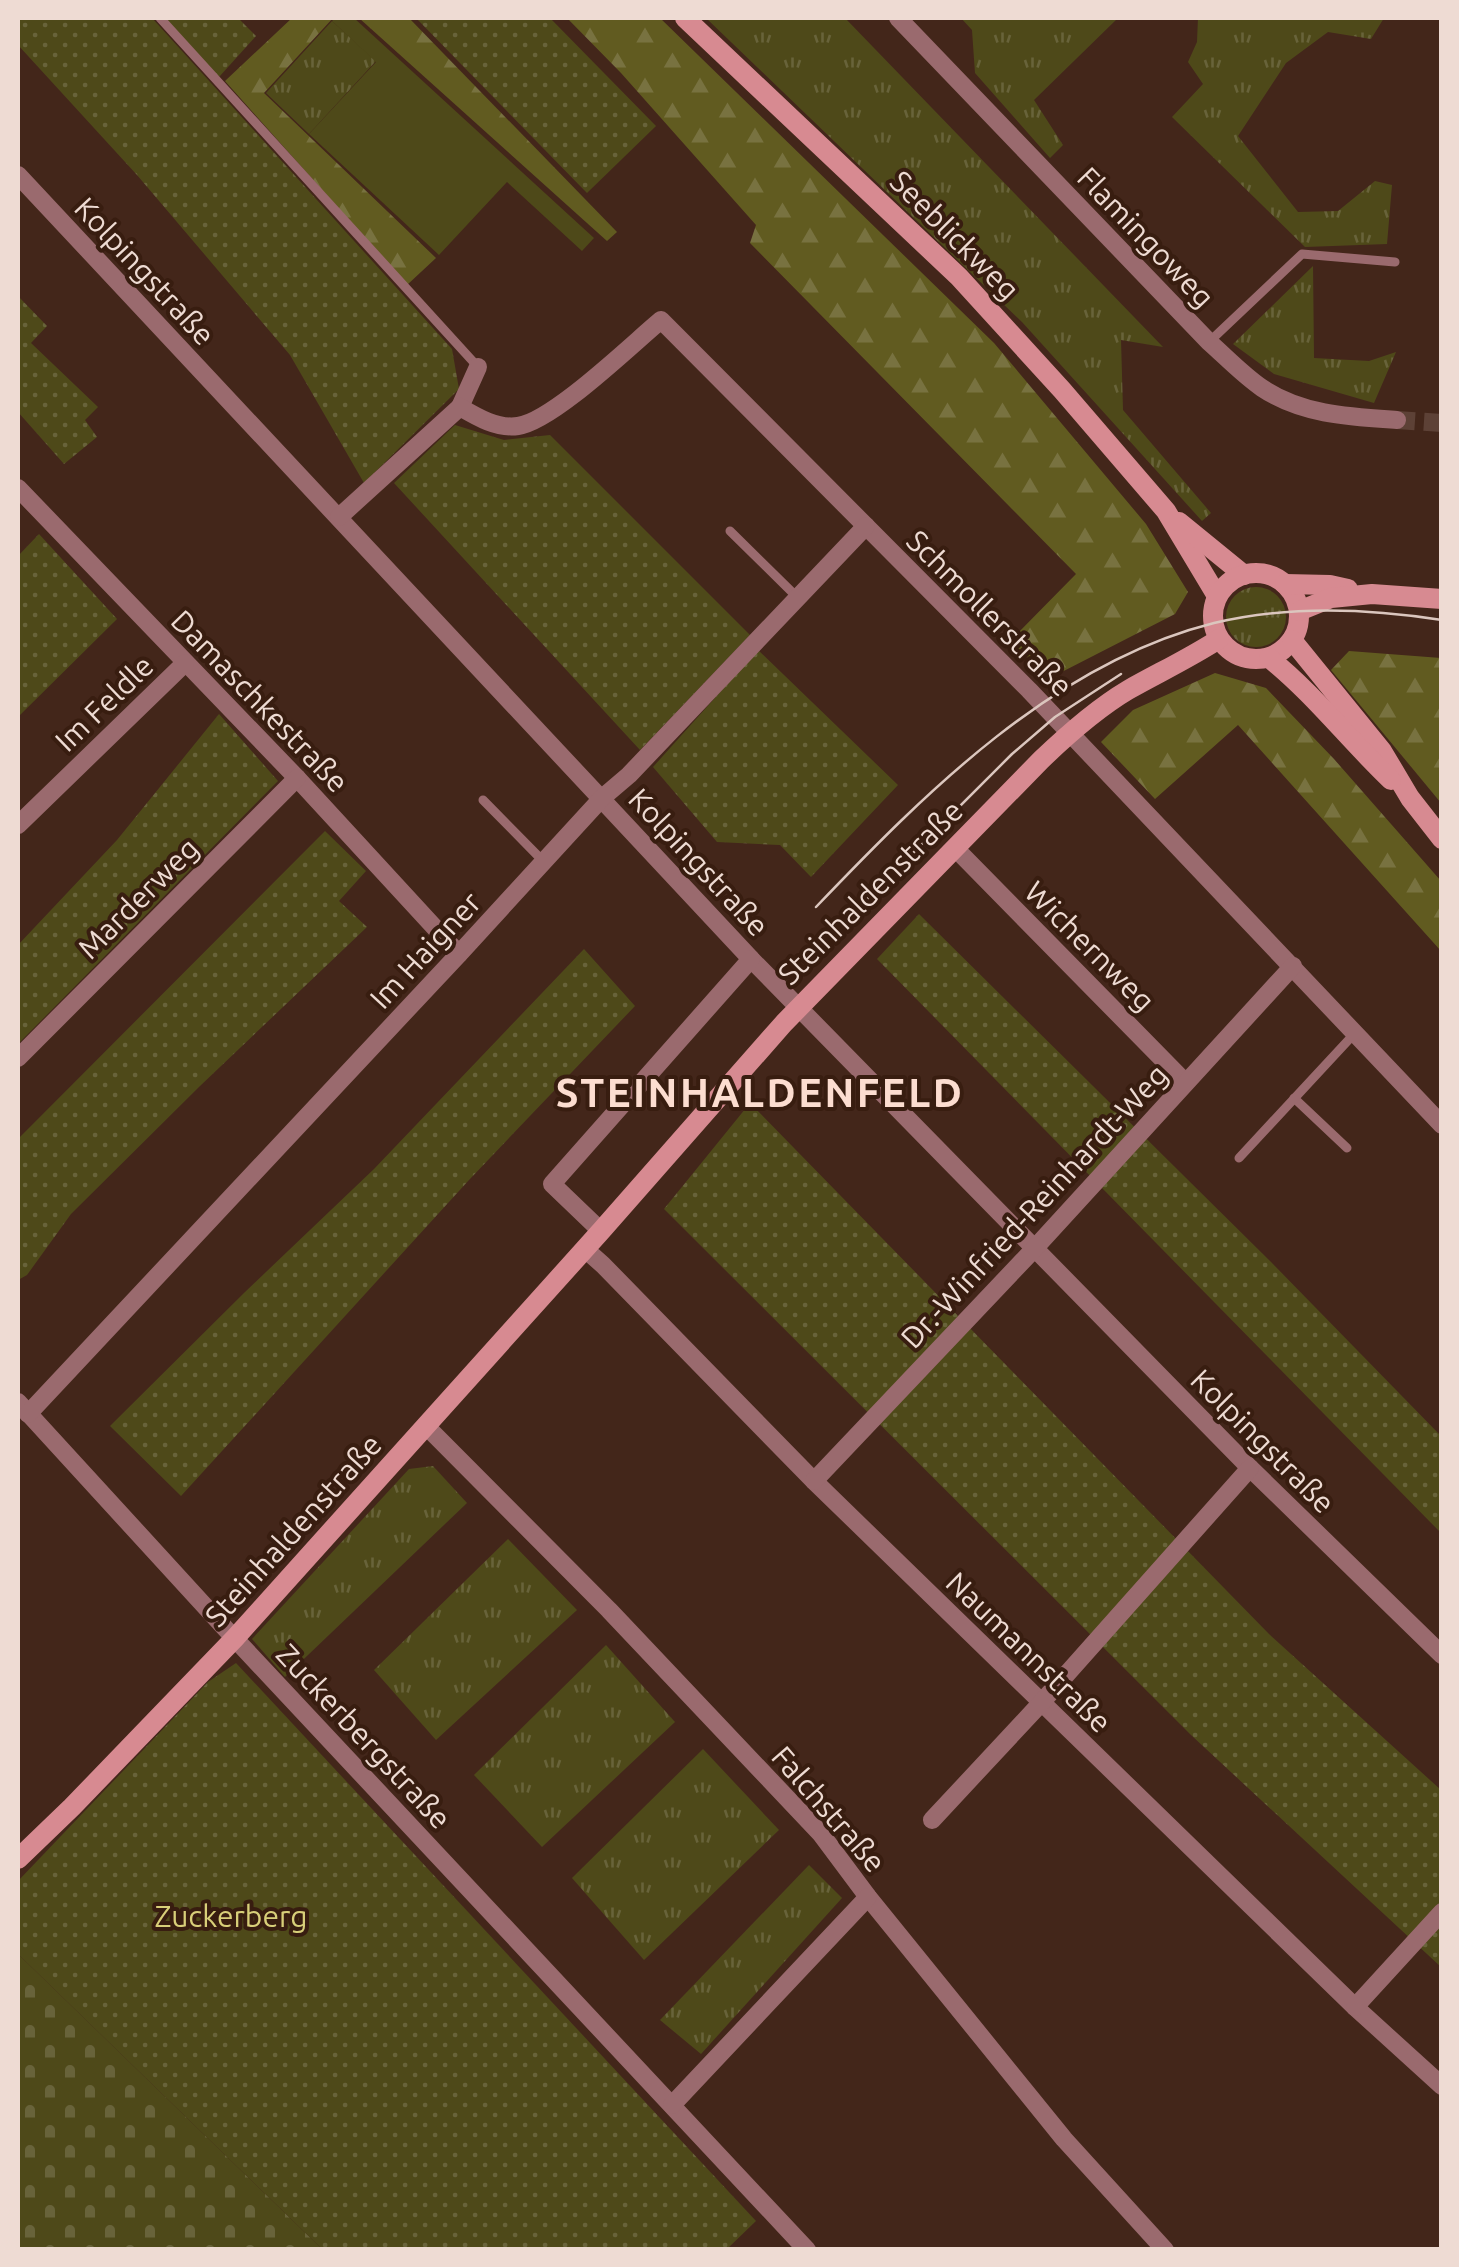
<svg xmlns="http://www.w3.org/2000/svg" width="1459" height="2267" font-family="Ubuntu,sans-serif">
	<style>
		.grass { fill: url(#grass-tufts) }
		.forest { fill: url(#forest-firs) }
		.cemetery { fill: url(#cemetery-stones) }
		.park { fill: url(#park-dots) }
		.pitch { fill: #4e4919 }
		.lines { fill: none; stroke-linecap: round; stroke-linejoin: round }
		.street-tunnel { stroke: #5d4136; stroke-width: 18; stroke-dasharray: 18 9; stroke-linecap: butt }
		.lane { stroke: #9a6a6e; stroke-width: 9 }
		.street { stroke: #9a6a6e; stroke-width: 18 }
		.secondary { stroke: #d78a91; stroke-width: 20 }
		.tram { stroke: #dbc6be; stroke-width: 2.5 }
		.labels { text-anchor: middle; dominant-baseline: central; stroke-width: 8; stroke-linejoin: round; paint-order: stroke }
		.street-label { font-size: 30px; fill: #eedbd3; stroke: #381d10 }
		.park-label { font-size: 30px; fill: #d8cf79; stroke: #381d10 }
		.district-label { font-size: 40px; font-weight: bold; letter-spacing: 2.5px; fill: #fcddd0; stroke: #381d10 }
	</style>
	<defs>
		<pattern id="grass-tufts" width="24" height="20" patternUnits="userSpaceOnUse" patternTransform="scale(2.5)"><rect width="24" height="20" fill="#4e4919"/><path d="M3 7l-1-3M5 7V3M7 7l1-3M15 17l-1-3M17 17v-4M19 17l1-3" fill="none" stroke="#68633a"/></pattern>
		<pattern id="forest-firs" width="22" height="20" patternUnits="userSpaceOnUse" patternTransform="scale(2.5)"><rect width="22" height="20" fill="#615b20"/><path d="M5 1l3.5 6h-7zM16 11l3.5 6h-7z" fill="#787240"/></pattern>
		<pattern id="cemetery-stones" width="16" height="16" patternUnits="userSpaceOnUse" patternTransform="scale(2.5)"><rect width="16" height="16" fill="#4e4919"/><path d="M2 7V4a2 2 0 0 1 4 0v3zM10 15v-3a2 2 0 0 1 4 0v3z" fill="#68633a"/></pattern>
		<pattern id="park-dots" width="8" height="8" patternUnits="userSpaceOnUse" patternTransform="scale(2.5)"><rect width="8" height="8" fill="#4e4919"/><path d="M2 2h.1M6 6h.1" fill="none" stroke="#68633a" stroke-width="1.8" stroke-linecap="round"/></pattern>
	</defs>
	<rect width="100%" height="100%" fill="#43261a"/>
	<g class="grass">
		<path d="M 706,18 L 845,18 L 1163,347 L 1121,340 L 1123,410 L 1211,513 L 1202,521 L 1022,322 Z"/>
		<path d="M 961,18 L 1118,18 L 1034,100 L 1063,145 L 1050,158 L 975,73 L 972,30 Z"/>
		<path d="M 1198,18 L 1384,18 L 1371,39 L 1328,32 L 1286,63 L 1238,136 L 1298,212 L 1338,211 L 1375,181 L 1392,185 L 1387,244 L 1305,247 L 1172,117 L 1203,84 L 1188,62 L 1197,42 Z"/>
		<path d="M 332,21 L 376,61 L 309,134 L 266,93 Z"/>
		<path d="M 1313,266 L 1314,358 L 1369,361 L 1396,352 L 1374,403 L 1274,374 L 1233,344 Z"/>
		<circle cx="1256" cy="617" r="30"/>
		<path d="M 433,1466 L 467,1503 L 285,1677 L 252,1639 L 409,1469 Z"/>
		<path d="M 508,1539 L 577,1610 L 436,1740 L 374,1670 Z"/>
		<path d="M 606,1645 L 675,1722 L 542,1847 L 474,1775 Z"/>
		<path d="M 703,1749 L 779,1830 L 644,1960 L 572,1878 Z"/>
		<path d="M 809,1865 L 842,1898 L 701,2054 L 660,2020 Z"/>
	</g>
	<g class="forest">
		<path d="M 292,18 L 333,18 L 264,93 L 436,258 L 407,285 L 225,81 Z"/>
		<path d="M 359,18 L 409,18 L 617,232 L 607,241 Z"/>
		<path d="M 567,18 L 660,18 L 994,343 L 1146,524 L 1188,592 L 1175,614 L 1052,677 L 1008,643 L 1076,574 L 750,243 L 756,225 L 621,73 Z"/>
		<path d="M 1349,651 L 1441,658 L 1441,803 L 1331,670 Z"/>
		<path d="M 1215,673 L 1266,688 L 1334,759 L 1441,881 L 1441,951 L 1238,725 L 1155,799 L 1101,742 L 1133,710 Z"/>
	</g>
	<path class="cemetery" d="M 18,1954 L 322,2249 L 18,2249 Z"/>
	<g class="park">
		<path d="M 18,18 L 152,18 L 452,349 L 459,389 L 364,483 L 290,355 L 137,175 L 18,45 Z"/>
		<path d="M 164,18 L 238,18 L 256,36 L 219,77 Z"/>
		<path d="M 416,18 L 550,18 L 656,126 L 587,193 Z"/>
		<path d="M 18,296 L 47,326 L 31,343 L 98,407 L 85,420 L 97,437 L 64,464 L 18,412 Z"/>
		<path d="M 455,425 L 504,440 L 550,435 L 750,635 L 640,750 L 394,483 Z"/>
		<path d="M 39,534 L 117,619 L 18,717 L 18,556 Z"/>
		<path d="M 758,650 L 898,785 L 811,877 L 780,845 L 717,842 L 653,767 Z"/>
		<path d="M 219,714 L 278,781 L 18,1044 L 18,945 L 117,840 Z"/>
		<path d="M 325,831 L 366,871 L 339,901 L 367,927 L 200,1086 L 71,1214 L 27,1275 L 18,1280 L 18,1139 Z"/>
		<path d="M 919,914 L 1271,1262 L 1441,1436 L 1441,1533 L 877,959 Z"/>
		<path d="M 584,949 L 635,1006 L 469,1180 L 181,1496 L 110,1426 L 245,1292 L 374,1169 Z"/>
		<path d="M 750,1103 L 1269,1634 L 1441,1790 L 1441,1967 L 1191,1735 L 664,1209 Z"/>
		<path d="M 236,1663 L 756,2221 L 727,2249 L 322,2249 L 18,1954 L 18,1881 L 208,1682 Z"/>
	</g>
	<path class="pitch" d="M 335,18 L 354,18 L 594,238 L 582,251 L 507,182 L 439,255 L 309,134 L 376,62 L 332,21 Z"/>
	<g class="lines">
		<path class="street-tunnel" d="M 1397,420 L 1442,423"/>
		<g class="lane">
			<path d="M 160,18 L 478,367"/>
			<path d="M 1209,342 L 1302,254 L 1395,262"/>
			<path d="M 730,531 L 798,598"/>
			<path d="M 483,800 L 544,862"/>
			<path d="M 1294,1098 L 1347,1148"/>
			<path d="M 1239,1158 L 1355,1033"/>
		</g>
		<g class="street">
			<path d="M 898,18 L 1209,342 C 1226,357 1243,375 1262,388 C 1302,415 1351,417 1397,420"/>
			<path d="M 18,175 L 751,959 L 1250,1468 L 1442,1655"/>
			<path d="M 460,407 L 478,367"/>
			<path d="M 18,488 L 297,778 L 459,954"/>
			<path d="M 339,517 L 460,407 C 477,417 497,429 518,426 C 553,421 631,345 661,320 L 1029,690 L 1442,1125"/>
			<path d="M 18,825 L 185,663"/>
			<path d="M 956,849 L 1185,1082"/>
			<path d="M 18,1058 L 297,778"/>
			<path d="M 601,1231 L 552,1184 L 751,959"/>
			<path d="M 585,1249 L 603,1265 L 814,1481 L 1355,2007 L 1442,2086"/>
			<path d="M 18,1402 L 223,1626 L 807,2250"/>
			<path d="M 28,1414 L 459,954 L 602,798 L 629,775 L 866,526"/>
			<path d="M 426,1426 L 609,1610 L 821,1834 L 868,1897 L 1064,2139 L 1165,2250"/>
			<path d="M 814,1481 L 1034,1249 L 1293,966"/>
			<path d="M 932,1820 L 1041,1703 L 1250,1468"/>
			<path d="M 1355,2007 L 1442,1912"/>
			<path d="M 672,2105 L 868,1897"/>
		</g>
		<g class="secondary">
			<path d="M 685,18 L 959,277 L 1062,390 L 1166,511 L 1217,596"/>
			<path d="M 1179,522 L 1244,575"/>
			<circle cx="1256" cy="616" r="43"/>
			<path d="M 1285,584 L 1330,585 L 1348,589"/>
			<path d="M 1299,611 L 1331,598 L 1372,594 L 1442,599"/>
			<path d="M 1292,640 L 1382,751 L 1410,798 L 1442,839"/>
			<path d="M 1269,658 C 1314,694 1349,740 1391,780"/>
			<path d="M 18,1859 L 72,1807 L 235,1638 L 601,1231 L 784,1023 L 1041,760 C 1068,734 1096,709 1128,690 C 1158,673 1190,658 1219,639"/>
		</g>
		<g class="tram">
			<path d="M 816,907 C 926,792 1054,663 1214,623 C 1289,605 1366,608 1442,620"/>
			<path d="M 835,931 L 1012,754 L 1055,717 L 1121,674"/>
		</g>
	</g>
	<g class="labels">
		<g class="street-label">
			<text transform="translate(955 235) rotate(45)">Seeblickweg</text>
			<text transform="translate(1146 237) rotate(46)">Flamingoweg</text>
			<text transform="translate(145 271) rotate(47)">Kolpingstraße</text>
			<text transform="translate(990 613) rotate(45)">Schmollerstraße</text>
			<text transform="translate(260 701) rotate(46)">Damaschkestraße</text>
			<text transform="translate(104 703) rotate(-44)">Im Feldle</text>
			<text transform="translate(699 862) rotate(47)">Kolpingstraße</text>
			<text transform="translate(870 892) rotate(-45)">Steinhaldenstraße</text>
			<text transform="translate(138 898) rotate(-45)">Marderweg</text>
			<text transform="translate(1090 946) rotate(45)">Wichernweg</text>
			<text transform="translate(425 950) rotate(-47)">Im Haigner</text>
			<text transform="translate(1034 1206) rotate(-47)">Dr.-Winfried-Reinhardt-Weg</text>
			<text transform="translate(1263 1441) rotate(45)">Kolpingstraße</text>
			<text transform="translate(293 1530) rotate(-48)">Steinhaldenstraße</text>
			<text transform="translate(1029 1652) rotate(44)">Naumannstraße</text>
			<text transform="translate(364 1736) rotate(47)">Zuckerbergstraße</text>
			<text transform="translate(829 1809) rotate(49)">Falchstraße</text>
		</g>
		<g class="park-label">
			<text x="231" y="1916">Zuckerberg</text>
		</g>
		<g class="district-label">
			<text x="760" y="1092">STEINHALDENFELD</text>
		</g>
	</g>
	<rect width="1459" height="2267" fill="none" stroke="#eedbd3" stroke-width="40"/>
</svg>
